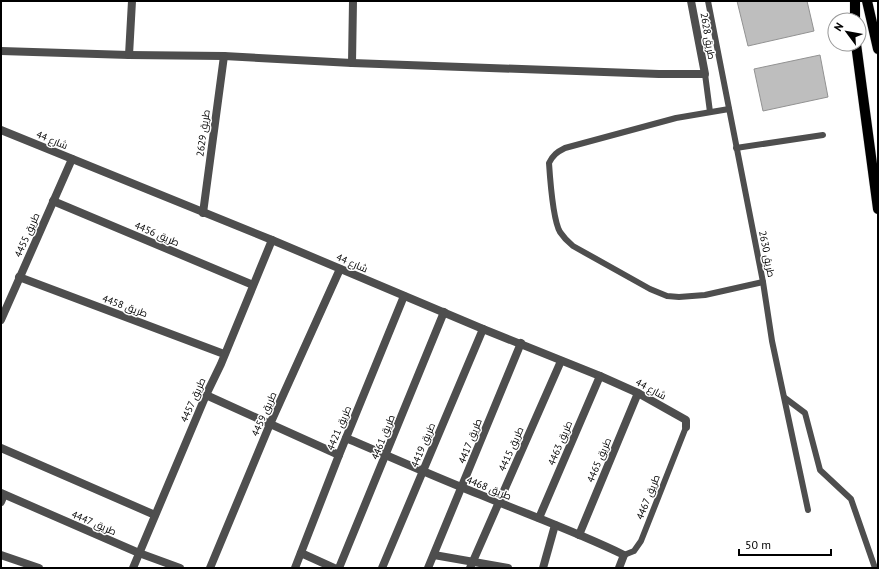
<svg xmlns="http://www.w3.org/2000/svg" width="879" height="569" font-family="'PT Sans',Cairo,sans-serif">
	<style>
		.building { fill: #bebebe; stroke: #929292 }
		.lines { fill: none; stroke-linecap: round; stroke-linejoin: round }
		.primary-casing { stroke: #dbdbdb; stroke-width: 11 }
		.lane { stroke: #4e4e4e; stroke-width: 6 }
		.street { stroke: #4e4e4e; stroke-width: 8 }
		.primary { stroke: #000; stroke-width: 10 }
		.labels { text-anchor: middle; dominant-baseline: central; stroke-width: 3; stroke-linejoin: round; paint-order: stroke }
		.street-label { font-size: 10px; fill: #000; stroke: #fff }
	</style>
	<rect width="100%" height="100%" fill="#fff"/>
	<g class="building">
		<path d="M 737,1 L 807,1 L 814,31 L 748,46 Z"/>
		<path d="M 820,55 L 828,97 L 763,111 L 754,69 Z"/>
	</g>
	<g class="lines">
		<defs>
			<g id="primary">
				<path d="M 855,1 L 855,20"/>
				<path d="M 867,1 L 878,49"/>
				<path d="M 856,44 L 878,209"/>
			</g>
		</defs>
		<use href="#primary" class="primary-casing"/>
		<g class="lane">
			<path d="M 708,1 L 763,282 L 772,341 L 808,510"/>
			<path d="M 705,74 L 710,112"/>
			<path d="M 729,109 L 676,118 L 565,148 C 557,152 553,155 549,163 C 550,178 553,220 560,232 C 564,238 568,242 573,246 L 650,289 L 667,296 L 679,297 L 705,295 L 763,282"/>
			<path d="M 736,148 L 823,135"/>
			<path d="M 785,398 L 805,413 L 820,470 L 851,499 L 875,568"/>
			<path d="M 624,555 L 634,551 L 641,541 L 686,427"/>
		</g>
		<g class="street">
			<path d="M 1,51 L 129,55 L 224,56 L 352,63 L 659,74 L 705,74 L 691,1"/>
			<path d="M 129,55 L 132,1"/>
			<path d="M 352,63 L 353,1"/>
			<path d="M 1,130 L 272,240 L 483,329 L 600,376 L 638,393 L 686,420 L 686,427"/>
			<path d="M 53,201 L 253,285"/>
			<path d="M 203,213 L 224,56"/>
			<path d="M 19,277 L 224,354"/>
			<path d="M 1,320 L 72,159"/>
			<path d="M 206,395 L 339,455"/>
			<path d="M 346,438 C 391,457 435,477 481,495 C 529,515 577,532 624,555 L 619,568"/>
			<path d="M 1,448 L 155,515"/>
			<path d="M 1,493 L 139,553 L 180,568"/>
			<path d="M 1,502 L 4,495"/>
			<path d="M 539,518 L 600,376"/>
			<path d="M 579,535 L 638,393"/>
			<path d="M 301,553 L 334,568"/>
			<path d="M 1,555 L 39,568"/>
			<path d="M 434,555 L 508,568"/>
			<path d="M 133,568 L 206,395 L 221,364 L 272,240"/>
			<path d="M 210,568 L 270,424 L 340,269"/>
			<path d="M 295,568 L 339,455 L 404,296"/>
			<path d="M 339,568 L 444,312"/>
			<path d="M 382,568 L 483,329"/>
			<path d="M 428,568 L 521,343"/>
			<path d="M 470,568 L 561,361"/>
			<path d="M 543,568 L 555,525"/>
		</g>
		<use href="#primary" class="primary"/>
	</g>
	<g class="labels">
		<g class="street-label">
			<text transform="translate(708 36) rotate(80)">طريق 2628</text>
			<text transform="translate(203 133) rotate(-82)">طريق 2629</text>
			<text transform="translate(52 140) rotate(22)">شارع 44</text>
			<text transform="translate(157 234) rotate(23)">طريق 4456</text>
			<text transform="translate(27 235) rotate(-66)">طريق 4455</text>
			<text transform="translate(767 254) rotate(79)">طريق 2630</text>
			<text transform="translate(352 263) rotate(23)">شارع 44</text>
			<text transform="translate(125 306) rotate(20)">طريق 4458</text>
			<text transform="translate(651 389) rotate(28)">شارع 44</text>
			<text transform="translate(193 400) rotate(-66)">طريق 4457</text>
			<text transform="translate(264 414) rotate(-66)">طريق 4459</text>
			<text transform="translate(339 428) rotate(-67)">طريق 4421</text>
			<text transform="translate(383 437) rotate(-68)">طريق 4461</text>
			<text transform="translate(470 441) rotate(-68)">طريق 4417</text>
			<text transform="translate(560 443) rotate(-67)">طريق 4463</text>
			<text transform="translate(423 445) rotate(-67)">طريق 4419</text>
			<text transform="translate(511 449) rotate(-66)">طريق 4415</text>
			<text transform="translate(599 460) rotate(-67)">طريق 4465</text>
			<text transform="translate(489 488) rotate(22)">طريق 4468</text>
			<text transform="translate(648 497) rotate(-68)">طريق 4467</text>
			<text transform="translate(94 523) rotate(23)">طريق 4447</text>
		</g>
	</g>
	<rect width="879" height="569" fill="none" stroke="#000000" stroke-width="4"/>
	<g transform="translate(847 32) rotate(302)"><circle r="19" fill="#ffffff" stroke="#999999"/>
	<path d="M0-3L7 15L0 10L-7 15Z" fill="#000000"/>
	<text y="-6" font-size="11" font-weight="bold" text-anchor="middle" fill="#000000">N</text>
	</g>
	<path d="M739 549v6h92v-6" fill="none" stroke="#000000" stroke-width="2"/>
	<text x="745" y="549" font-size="12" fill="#000000" stroke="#ffffff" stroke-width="3" paint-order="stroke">50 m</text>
</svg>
